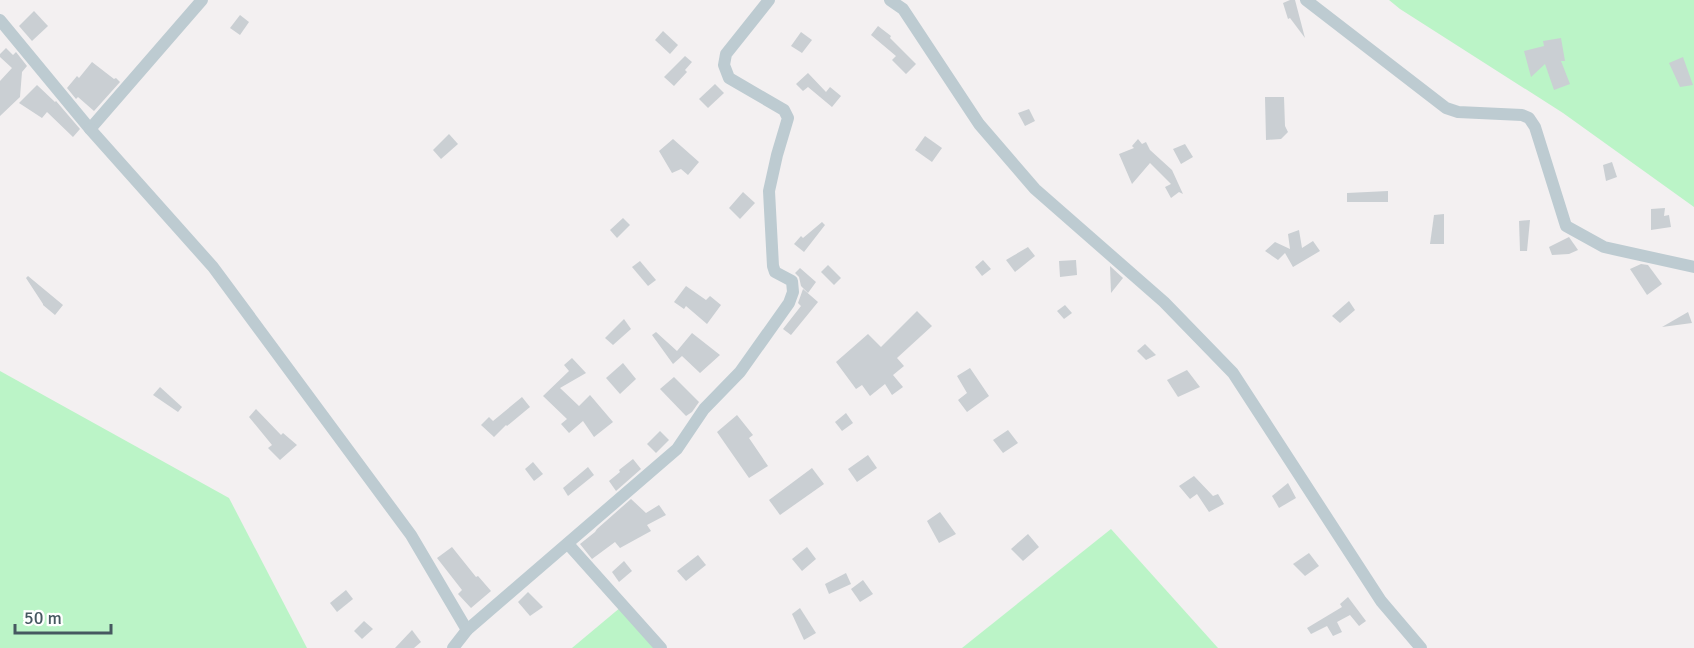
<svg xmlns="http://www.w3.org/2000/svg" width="1694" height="648" font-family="Signika,sans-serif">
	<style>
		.green { fill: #bbf4c7 }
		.building { fill: #cacfd3 }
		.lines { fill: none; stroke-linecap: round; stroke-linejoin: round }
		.street { stroke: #bdcbd1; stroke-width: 12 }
	</style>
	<rect width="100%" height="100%" fill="#f3f0f1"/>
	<g class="green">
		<path d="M 1389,0 L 1694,0 L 1694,207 L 1563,113 L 1400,9 Z"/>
		<path d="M 0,371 L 229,498 L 307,648 L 0,648 Z"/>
		<path d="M 1111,529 L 1218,648 L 962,648 Z"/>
		<path d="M 621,607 L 657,648 L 572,648 Z"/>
	</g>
	<g class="building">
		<path d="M 1290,0 L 1295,0 L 1305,38 L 1290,18 L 1288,19 L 1283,3 Z"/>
		<path d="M 34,11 L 48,26 L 32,41 L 19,26 Z"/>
		<path d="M 240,15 L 249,22 L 240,35 L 230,28 Z"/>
		<path d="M 878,26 L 891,36 L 890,38 L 916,64 L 906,74 L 892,60 L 896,56 L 871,35 Z"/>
		<path d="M 663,31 L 678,45 L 670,54 L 655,40 Z"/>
		<path d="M 801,32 L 812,40 L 802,53 L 791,46 Z"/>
		<path d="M 1561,38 L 1565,61 L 1561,61 L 1570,84 L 1554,90 L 1545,64 L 1531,77 L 1524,51 L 1544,46 L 1543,41 Z"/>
		<path d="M 6,48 L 13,55 L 16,52 L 27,66 L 22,72 L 20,97 L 0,116 L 0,81 L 12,68 L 0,57 L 0,54 Z"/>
		<path d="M 685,56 L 692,62 L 685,70 L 687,72 L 674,86 L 664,77 Z"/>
		<path d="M 1683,57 L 1693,85 L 1680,87 L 1669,63 Z"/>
		<path d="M 92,62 L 114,79 L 116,78 L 120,82 L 94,111 L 78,97 L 76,99 L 67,88 L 77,76 L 79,78 Z"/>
		<path d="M 808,73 L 826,92 L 830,87 L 841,96 L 832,107 L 808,87 L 803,91 L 796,84 Z"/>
		<path d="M 715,84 L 724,93 L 708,108 L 699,99 Z"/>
		<path d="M 37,85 L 55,102 L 56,101 L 80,129 L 73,137 L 47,112 L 42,118 L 19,103 Z"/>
		<path d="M 1265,97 L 1284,97 L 1285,126 L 1288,132 L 1281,139 L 1266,140 Z"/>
		<path d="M 1029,109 L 1035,121 L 1025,126 L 1018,113 Z"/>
		<path d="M 449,134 L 458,144 L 441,159 L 433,150 Z"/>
		<path d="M 925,136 L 942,148 L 932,162 L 915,150 Z"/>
		<path d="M 673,139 L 699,162 L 688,175 L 681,169 L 672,173 L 659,151 Z"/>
		<path d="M 1138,139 L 1142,144 L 1146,142 L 1150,150 L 1172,170 L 1183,194 L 1179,192 L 1171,198 L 1165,187 L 1171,184 L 1150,163 L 1132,184 L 1119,154 L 1134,148 L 1132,146 Z"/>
		<path d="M 1185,144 L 1193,157 L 1181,164 L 1173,149 Z"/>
		<path d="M 1612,162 L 1617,177 L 1606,181 L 1603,165 Z"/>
		<path d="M 1388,191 L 1388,202 L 1347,202 L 1347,193 Z"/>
		<path d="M 743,192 L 755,203 L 740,219 L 729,208 Z"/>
		<path d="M 1665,208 L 1664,216 L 1669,215 L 1671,227 L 1651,230 L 1651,209 Z"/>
		<path d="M 1444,214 L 1444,244 L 1430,244 L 1434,215 Z"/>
		<path d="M 623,218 L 630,225 L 617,238 L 610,230 Z"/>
		<path d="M 1530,220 L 1527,251 L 1520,251 L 1519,221 Z"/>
		<path d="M 822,222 L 825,225 L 804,252 L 794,244 L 801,236 L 803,238 Z"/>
		<path d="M 1299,230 L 1302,248 L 1313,241 L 1320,251 L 1293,267 L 1285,253 L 1278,260 L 1265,251 L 1275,242 L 1290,249 L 1288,234 Z"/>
		<path d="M 1569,237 L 1578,250 L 1569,254 L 1552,255 L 1549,247 Z"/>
		<path d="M 1028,247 L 1035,256 L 1015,272 L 1006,260 Z"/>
		<path d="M 983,260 L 991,269 L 982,276 L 975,267 Z"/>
		<path d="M 1076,260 L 1077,275 L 1060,277 L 1059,261 Z"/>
		<path d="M 640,261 L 656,280 L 648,286 L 632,267 Z"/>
		<path d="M 1641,264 L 1648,265 L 1662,284 L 1647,295 L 1630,269 Z"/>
		<path d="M 828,265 L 841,278 L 834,285 L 821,272 Z"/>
		<path d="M 1110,266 L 1123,278 L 1111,293 Z"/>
		<path d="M 800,268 L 816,282 L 808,293 L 801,286 L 799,277 L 795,273 Z"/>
		<path d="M 28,276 L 63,305 L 55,315 L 43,305 L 43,304 L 26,278 Z"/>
		<path d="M 686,286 L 706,300 L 710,296 L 721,305 L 707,324 L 686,306 L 684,309 L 674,302 Z"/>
		<path d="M 803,289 L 818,302 L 791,335 L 783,329 L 801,306 L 798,303 Z"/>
		<path d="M 1349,301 L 1355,310 L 1340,323 L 1332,316 Z"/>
		<path d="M 1065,305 L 1072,313 L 1064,319 L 1057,311 Z"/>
		<path d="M 917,311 L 932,326 L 897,358 L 904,366 L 893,375 L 903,387 L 892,395 L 885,384 L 870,396 L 862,385 L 856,389 L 836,362 L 868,334 L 881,347 Z"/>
		<path d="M 1688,312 L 1692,323 L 1662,327 Z"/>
		<path d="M 624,319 L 631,329 L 613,345 L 605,338 Z"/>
		<path d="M 656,332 L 677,351 L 692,333 L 720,355 L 700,373 L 682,356 L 673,364 L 652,335 Z"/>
		<path d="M 1145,344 L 1156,355 L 1146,360 L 1137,351 Z"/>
		<path d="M 572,358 L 586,373 L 560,388 L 579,406 L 590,395 L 613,422 L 594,437 L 583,421 L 569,433 L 561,424 L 567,419 L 543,396 L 569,371 L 564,365 Z"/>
		<path d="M 623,363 L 636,379 L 620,394 L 606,378 Z"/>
		<path d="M 970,368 L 989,396 L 967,412 L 958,400 L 967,393 L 957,376 Z"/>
		<path d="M 1187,370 L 1200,387 L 1178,397 L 1167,380 Z"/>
		<path d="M 674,377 L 699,402 L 692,412 L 686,416 L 660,389 Z"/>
		<path d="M 160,387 L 182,407 L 178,412 L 153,395 Z"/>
		<path d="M 522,397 L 530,407 L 507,426 L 506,425 L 494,437 L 481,425 L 489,417 L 493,421 Z"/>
		<path d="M 256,409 L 281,435 L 283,433 L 297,445 L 280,460 L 268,448 L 272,445 L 249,417 Z"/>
		<path d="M 846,413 L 853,423 L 842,431 L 835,422 Z"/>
		<path d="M 737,415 L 753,435 L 749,438 L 768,466 L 749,478 L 717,432 Z"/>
		<path d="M 1008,430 L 1018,443 L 1003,453 L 993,440 Z"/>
		<path d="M 660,431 L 669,440 L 656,453 L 647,444 Z"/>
		<path d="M 868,455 L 877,468 L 857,482 L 848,469 Z"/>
		<path d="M 633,459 L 641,469 L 616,491 L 609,481 L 620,472 L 619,470 Z"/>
		<path d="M 533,462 L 543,474 L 534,481 L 525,469 Z"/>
		<path d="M 588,467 L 594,475 L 568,496 L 563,488 Z"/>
		<path d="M 812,468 L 824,484 L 780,515 L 769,500 Z"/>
		<path d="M 1194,476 L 1213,496 L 1218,494 L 1224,504 L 1209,512 L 1197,494 L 1190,499 L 1179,486 Z"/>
		<path d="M 1288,483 L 1296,498 L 1279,508 L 1272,496 Z"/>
		<path d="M 631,499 L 646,513 L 659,505 L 666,515 L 647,525 L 651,531 L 620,548 L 615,542 L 592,559 L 580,544 L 595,532 L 597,529 Z"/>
		<path d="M 940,512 L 956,534 L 939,543 L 927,521 Z"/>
		<path d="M 1028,534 L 1039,547 L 1023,561 L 1011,549 Z"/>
		<path d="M 452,547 L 476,577 L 478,576 L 491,591 L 471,608 L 458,594 L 462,590 L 437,558 Z"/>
		<path d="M 807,547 L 816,559 L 802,571 L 792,559 Z"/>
		<path d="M 1309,553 L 1319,566 L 1305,576 L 1293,564 Z"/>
		<path d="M 698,555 L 706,565 L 686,581 L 677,571 Z"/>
		<path d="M 624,561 L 632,571 L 619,582 L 612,572 Z"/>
		<path d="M 846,573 L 851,584 L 829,594 L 825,584 Z"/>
		<path d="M 863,580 L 873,594 L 860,602 L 851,589 Z"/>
		<path d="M 346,590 L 353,599 L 337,612 L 330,603 Z"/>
		<path d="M 528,592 L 543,607 L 530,616 L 518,602 Z"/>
		<path d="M 1348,597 L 1366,621 L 1359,626 L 1350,615 L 1337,622 L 1342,632 L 1333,636 L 1327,626 L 1311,634 L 1307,628 L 1342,607 L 1340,604 Z"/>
		<path d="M 800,608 L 816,633 L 804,640 L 792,614 Z"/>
		<path d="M 364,621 L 373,629 L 362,639 L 354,631 Z"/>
		<path d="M 412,630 L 421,642 L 414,648 L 395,648 Z"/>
	</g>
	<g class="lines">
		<g class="street">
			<path d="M 890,0 L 903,9 L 979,124 L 1035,189 L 1164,302 L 1233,373 L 1381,601 L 1421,648"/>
			<path d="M 1306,0 L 1446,108 L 1458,112 L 1522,115 L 1529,118 L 1535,127 L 1566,226 L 1604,247 L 1694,267"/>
			<path d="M 0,20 L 90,129 L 202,0"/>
			<path d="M 90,129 L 213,267 L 411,535 L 467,630 L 453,648"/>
			<path d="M 568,544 L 661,648"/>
			<path d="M 467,630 L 677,449 L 704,409 L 740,372 L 789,303 L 793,292 L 792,281 L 775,272 L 773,266 L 769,191 L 777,155 L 788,118 L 784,110 L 729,78 L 724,65 L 726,54 L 769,0"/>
		</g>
	</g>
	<path d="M15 624v9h96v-9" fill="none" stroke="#465860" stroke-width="3"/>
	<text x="24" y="624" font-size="18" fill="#465860" stroke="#ffffff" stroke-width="4.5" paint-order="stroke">50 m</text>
</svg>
